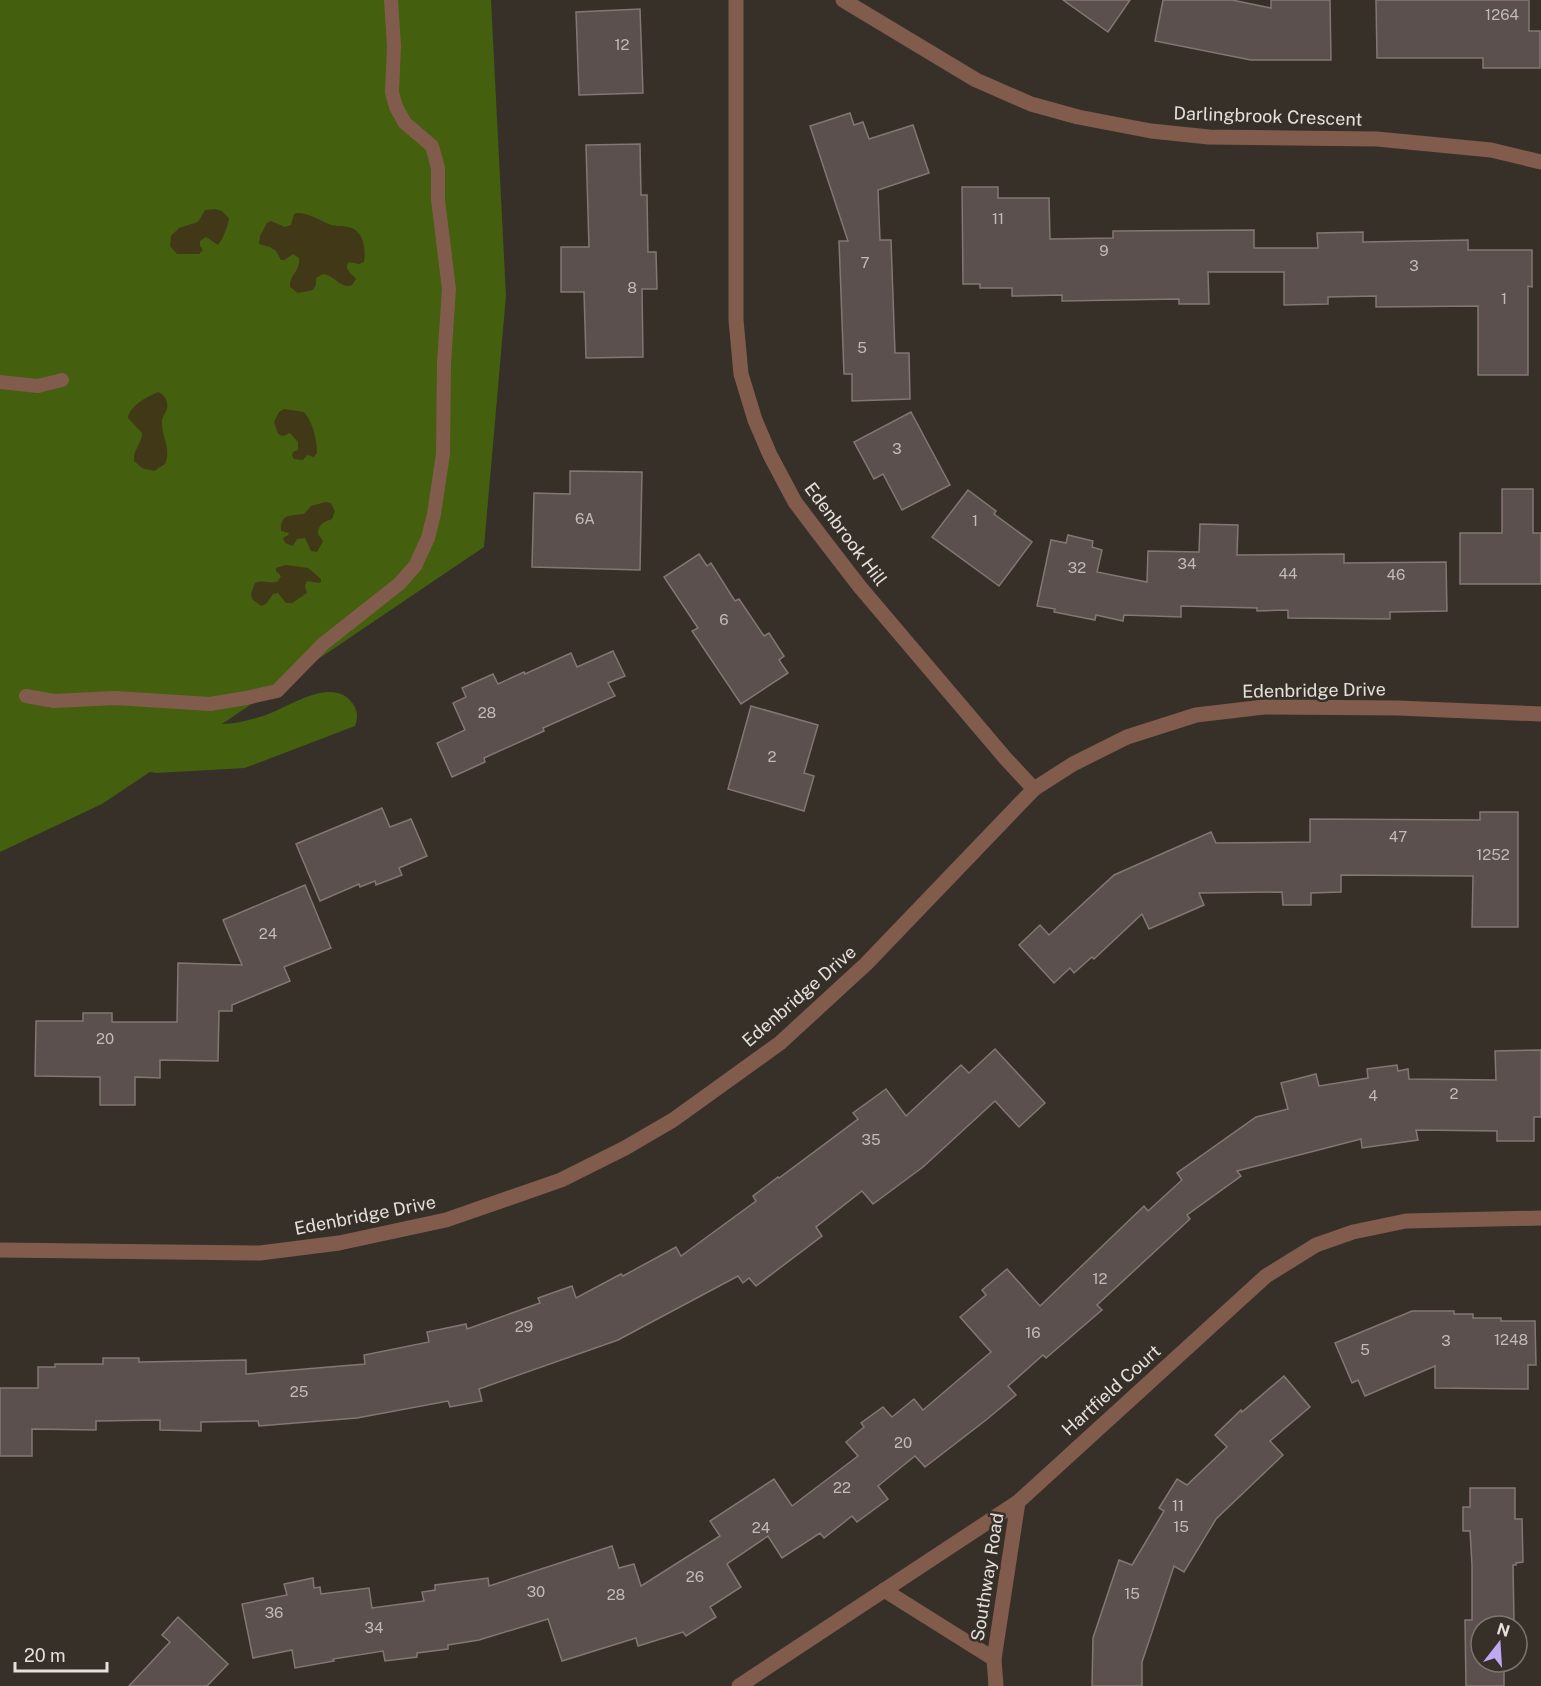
<svg xmlns="http://www.w3.org/2000/svg" width="1541" height="1686" font-family="'Public Sans',sans-serif">
	<style>
		.green { fill: #445f0e }
		.sand { fill: #413818 }
		.building { fill: #5c504f; stroke: #837674; stroke-width: 1.5 }
		.lines { fill: none; stroke-linecap: round; stroke-linejoin: round }
		.service { stroke: #815c4d; stroke-width: 14 }
		.minor { stroke: #815c4d; stroke-width: 15 }
		.labels { text-anchor: middle; dominant-baseline: central; stroke-width: 5; stroke-linejoin: round; paint-order: stroke }
		.number-label { font-size: 15px; fill: #c2bcb8 }
		.street-label { font-size: 18px; fill: #e4e0db; stroke: #363028 }
	</style>
	<rect width="100%" height="100%" fill="#363028"/>
	<path class="green" d="M 0,0 L 491,0 L 506,296 L 484,547 L 222,724 C 235,724 250,720 263,716 C 286,709 333,674 353,704 C 358,711 358,718 355,726 L 245,768 L 157,773 L 150,772 L 102,804 L 0,852 Z"/>
	<g class="sand">
		<path d="M 215,209 L 222,211 L 229,218 C 228,226 223,239 218,245 L 206,237 L 200,241 L 200,246 L 203,250 L 199,254 L 177,254 L 170,246 L 171,236 L 179,228 L 198,222 L 205,210 Z"/>
		<path d="M 297,213 C 310,213 318,220 329,224 C 335,227 341,225 348,227 C 364,230 366,249 364,262 L 359,264 L 349,262 C 343,269 351,273 356,279 L 352,285 C 341,290 335,275 323,274 L 316,278 L 316,285 L 313,290 L 298,293 L 290,287 C 289,275 301,271 299,258 L 293,254 L 284,260 L 281,260 L 276,251 L 270,247 L 259,244 L 260,236 L 267,223 L 271,221 L 285,227 L 291,225 L 294,214 Z"/>
		<path d="M 158,392 C 163,394 166,398 167,403 C 169,411 162,415 162,421 C 161,437 172,448 165,464 L 154,471 L 142,468 L 134,461 C 133,449 142,444 142,433 L 128,418 C 130,405 147,397 158,392 Z"/>
		<path d="M 284,409 L 304,412 C 313,423 317,439 317,453 L 314,457 L 307,455 L 303,460 L 294,459 L 292,455 L 293,452 L 298,450 L 298,442 L 290,433 L 283,436 L 278,434 L 274,422 L 279,412 Z"/>
		<path d="M 326,502 L 331,503 L 335,511 L 332,519 C 323,522 318,525 318,534 L 323,541 L 317,552 L 311,551 L 305,538 L 297,539 L 293,546 L 285,543 L 283,538 L 288,535 L 289,533 L 281,531 C 280,513 291,516 304,514 L 311,506 Z"/>
		<path d="M 286,565 L 308,568 L 321,579 L 321,582 L 319,583 L 307,581 L 305,586 L 307,593 L 292,603 L 286,603 L 278,593 L 273,594 L 266,604 L 261,606 L 252,599 L 251,594 L 255,583 C 264,579 271,585 278,581 L 281,576 L 276,571 L 276,568 Z"/>
	</g>
	<g class="building">
		<path d="M 1063,0 L 1130,0 L 1108,32 Z"/>
		<path d="M 1163,0 L 1232,0 L 1271,8 L 1271,0 L 1330,0 L 1331,60 L 1251,60 L 1155,41 Z"/>
		<path d="M 1376,0 L 1529,0 L 1529,31 L 1540,31 L 1540,68 L 1483,68 L 1483,58 L 1377,58 Z"/>
		<path d="M 640,9 L 643,93 L 579,95 L 576,12 Z"/>
		<path d="M 850,113 L 854,125 L 863,122 L 869,139 L 913,125 L 929,173 L 878,190 L 880,240 L 891,240 L 895,353 L 909,353 L 910,399 L 852,401 L 852,374 L 844,374 L 839,241 L 848,241 L 810,126 Z"/>
		<path d="M 640,144 L 641,195 L 647,195 L 648,252 L 656,252 L 657,289 L 642,289 L 643,357 L 586,358 L 584,292 L 561,292 L 561,247 L 589,247 L 586,145 Z"/>
		<path d="M 962,187 L 998,187 L 998,198 L 1049,198 L 1050,239 L 1113,238 L 1113,231 L 1254,230 L 1254,248 L 1318,248 L 1317,233 L 1363,232 L 1363,242 L 1468,240 L 1468,250 L 1532,250 L 1532,287 L 1528,286 L 1528,375 L 1478,375 L 1478,306 L 1376,307 L 1376,296 L 1328,297 L 1328,304 L 1284,305 L 1284,272 L 1208,272 L 1209,304 L 1179,304 L 1179,299 L 1062,301 L 1062,295 L 1012,296 L 1012,288 L 980,288 L 980,284 L 963,284 Z"/>
		<path d="M 911,412 L 950,485 L 902,510 L 883,474 L 874,479 L 854,442 Z"/>
		<path d="M 570,471 L 642,472 L 640,570 L 532,567 L 534,493 L 570,494 Z"/>
		<path d="M 1502,489 L 1533,489 L 1533,533 L 1541,533 L 1541,584 L 1460,584 L 1460,533 L 1502,533 Z"/>
		<path d="M 968,490 L 996,511 L 994,514 L 1032,542 L 999,586 L 932,537 Z"/>
		<path d="M 1200,524 L 1238,525 L 1237,555 L 1344,554 L 1344,563 L 1446,562 L 1447,611 L 1390,612 L 1390,619 L 1288,618 L 1288,610 L 1257,611 L 1257,608 L 1181,606 L 1181,617 L 1124,615 L 1123,621 L 1096,615 L 1095,620 L 1054,612 L 1055,609 L 1037,606 L 1051,540 L 1066,543 L 1068,535 L 1093,541 L 1092,547 L 1102,550 L 1097,572 L 1147,582 L 1148,551 L 1199,552 Z"/>
		<path d="M 699,554 L 707,566 L 711,563 L 735,601 L 739,599 L 764,636 L 769,633 L 784,656 L 779,660 L 788,673 L 741,704 L 692,631 L 698,628 L 664,577 Z"/>
		<path d="M 613,651 L 625,676 L 608,683 L 615,696 L 543,728 L 544,731 L 484,758 L 485,762 L 452,777 L 437,743 L 465,730 L 453,703 L 466,697 L 462,688 L 493,674 L 498,684 L 524,672 L 525,674 L 571,653 L 577,667 Z"/>
		<path d="M 751,706 L 818,725 L 804,773 L 814,776 L 804,811 L 728,789 Z"/>
		<path d="M 382,808 L 390,827 L 411,819 L 427,856 L 399,868 L 402,875 L 376,885 L 375,881 L 360,887 L 359,884 L 320,901 L 296,844 Z"/>
		<path d="M 1480,812 L 1518,812 L 1518,927 L 1472,927 L 1473,876 L 1341,875 L 1341,892 L 1311,893 L 1311,905 L 1283,905 L 1282,892 L 1199,893 L 1204,905 L 1149,929 L 1142,914 L 1094,959 L 1092,957 L 1074,973 L 1070,968 L 1054,983 L 1019,945 L 1040,925 L 1049,935 L 1114,875 L 1211,832 L 1216,843 L 1310,842 L 1310,819 L 1480,820 Z"/>
		<path d="M 305,885 L 331,948 L 284,967 L 290,981 L 232,1005 L 232,1011 L 219,1011 L 218,1061 L 160,1060 L 160,1078 L 135,1077 L 135,1105 L 100,1105 L 100,1077 L 35,1076 L 36,1021 L 83,1021 L 83,1013 L 112,1013 L 112,1022 L 177,1022 L 178,963 L 242,965 L 223,920 Z"/>
		<path d="M 995,1049 L 1045,1103 L 1019,1127 L 995,1101 L 923,1167 L 873,1204 L 862,1191 L 816,1227 L 822,1236 L 756,1286 L 749,1278 L 743,1283 L 738,1276 L 618,1340 L 479,1389 L 482,1401 L 450,1407 L 448,1401 L 357,1418 L 259,1426 L 258,1421 L 201,1422 L 201,1431 L 160,1430 L 160,1420 L 96,1421 L 96,1430 L 32,1429 L 32,1456 L 0,1456 L 0,1388 L 38,1388 L 38,1367 L 55,1367 L 55,1364 L 103,1364 L 103,1358 L 139,1358 L 139,1362 L 246,1360 L 246,1374 L 365,1364 L 364,1355 L 429,1342 L 427,1332 L 466,1324 L 467,1329 L 540,1303 L 538,1298 L 572,1286 L 576,1298 L 621,1274 L 623,1276 L 676,1247 L 681,1256 L 756,1201 L 753,1196 L 778,1177 L 779,1178 L 858,1119 L 853,1113 L 886,1089 L 906,1116 L 961,1065 L 969,1073 Z"/>
		<path d="M 1541,1050 L 1541,1117 L 1534,1117 L 1534,1141 L 1497,1141 L 1497,1131 L 1416,1130 L 1418,1140 L 1362,1148 L 1361,1139 L 1237,1171 L 1241,1176 L 1187,1215 L 1190,1219 L 1097,1305 L 1102,1310 L 1046,1358 L 1043,1355 L 1008,1386 L 1016,1395 L 986,1420 L 925,1467 L 915,1456 L 878,1486 L 888,1499 L 857,1522 L 852,1516 L 824,1538 L 820,1533 L 782,1558 L 768,1536 L 727,1564 L 741,1587 L 710,1607 L 716,1617 L 686,1636 L 683,1632 L 638,1646 L 636,1638 L 562,1661 L 548,1619 L 479,1640 L 448,1645 L 448,1649 L 417,1653 L 417,1657 L 385,1661 L 383,1651 L 333,1659 L 334,1661 L 295,1668 L 292,1650 L 253,1658 L 242,1604 L 287,1595 L 284,1584 L 313,1578 L 314,1588 L 320,1587 L 321,1594 L 369,1588 L 372,1608 L 424,1601 L 422,1592 L 435,1590 L 435,1585 L 488,1578 L 489,1586 L 612,1546 L 619,1568 L 634,1564 L 641,1586 L 720,1536 L 710,1521 L 774,1479 L 792,1506 L 858,1456 L 846,1442 L 864,1427 L 861,1423 L 883,1407 L 892,1417 L 914,1399 L 923,1410 L 991,1352 L 960,1317 L 986,1295 L 982,1290 L 1007,1269 L 1040,1306 L 1144,1206 L 1148,1211 L 1182,1180 L 1177,1173 L 1256,1117 L 1288,1109 L 1281,1083 L 1316,1074 L 1319,1086 L 1368,1078 L 1367,1069 L 1397,1065 L 1398,1071 L 1408,1069 L 1409,1079 L 1496,1080 L 1495,1051 Z"/>
		<path d="M 1412,1311 L 1454,1311 L 1454,1314 L 1473,1314 L 1473,1318 L 1501,1318 L 1501,1321 L 1535,1321 L 1536,1365 L 1528,1365 L 1528,1389 L 1435,1388 L 1435,1366 L 1365,1396 L 1358,1380 L 1352,1383 L 1335,1343 Z"/>
		<path d="M 1284,1376 L 1310,1407 L 1270,1441 L 1283,1455 L 1216,1519 L 1184,1572 L 1174,1566 L 1142,1662 L 1142,1686 L 1092,1686 L 1093,1638 L 1119,1560 L 1132,1565 L 1164,1511 L 1159,1508 L 1177,1479 L 1187,1485 L 1227,1447 L 1215,1435 L 1241,1410 L 1242,1412 Z"/>
		<path d="M 1470,1488 L 1515,1488 L 1515,1519 L 1522,1519 L 1523,1562 L 1516,1563 L 1516,1565 L 1513,1565 L 1514,1622 L 1504,1622 L 1504,1626 L 1481,1626 L 1481,1662 L 1504,1662 L 1504,1686 L 1466,1686 L 1465,1620 L 1472,1620 L 1472,1565 L 1470,1531 L 1463,1531 L 1463,1507 L 1470,1507 Z"/>
		<path d="M 178,1617 L 228,1664 L 207,1686 L 129,1686 L 170,1642 L 162,1635 Z"/>
	</g>
	<g class="lines">
		<g class="service">
			<path d="M 0,382 L 38,386 L 62,380"/>
			<path d="M 26,696 L 54,701 L 115,698 L 210,704 L 246,698 L 277,691 L 323,644 L 399,584 L 415,566 L 428,538 L 434,514 L 443,454 L 444,363 L 449,289 L 438,200 L 438,168 L 432,146 L 405,123 L 396,107 L 392,92 L 394,46 L 391,0"/>
		</g>
		<g class="minor">
			<path d="M 736,0 L 736,320 L 741,374 L 755,420 L 770,455 L 795,502 L 826,543 L 860,587 L 1006,759 L 1034,789"/>
			<path d="M 843,0 L 976,80 L 1031,104 L 1078,117 L 1151,131 L 1209,137 L 1377,139 L 1491,150 L 1541,162"/>
			<path d="M 0,1250 L 260,1253 L 339,1243 L 446,1220 L 561,1180 L 625,1148 L 673,1120 L 780,1043 L 866,964 L 1034,789 L 1073,764 L 1127,737 L 1196,715 L 1264,707 L 1398,708 L 1541,714"/>
			<path d="M 884,1590 L 994,1659 L 996,1686"/>
			<path d="M 994,1659 L 1018,1502"/>
			<path d="M 739,1686 L 1018,1502 L 1266,1276 L 1316,1245 L 1353,1232 L 1406,1221 L 1541,1218"/>
		</g>
	</g>
	<g class="labels">
		<g class="number-label">
			<text x="1502" y="14">1264</text>
			<text x="622" y="44">12</text>
			<text x="998" y="218">11</text>
			<text x="1104" y="250">9</text>
			<text x="865" y="262">7</text>
			<text x="1414" y="265">3</text>
			<text x="632" y="287">8</text>
			<text x="1504" y="298">1</text>
			<text x="862" y="347">5</text>
			<text x="897" y="448">3</text>
			<text x="585" y="518">6A</text>
			<text x="975" y="520">1</text>
			<text x="1187" y="563">34</text>
			<text x="1077" y="567">32</text>
			<text x="1288" y="573">44</text>
			<text x="1396" y="574">46</text>
			<text x="724" y="619">6</text>
			<text x="487" y="712">28</text>
			<text x="772" y="756">2</text>
			<text x="1398" y="836">47</text>
			<text x="1493" y="854">1252</text>
			<text x="268" y="933">24</text>
			<text x="105" y="1038">20</text>
			<text x="1454" y="1093">2</text>
			<text x="1373" y="1095">4</text>
			<text x="871" y="1139">35</text>
			<text x="1100" y="1278">12</text>
			<text x="524" y="1326">29</text>
			<text x="1033" y="1332">16</text>
			<text x="1511" y="1339">1248</text>
			<text x="1446" y="1340">3</text>
			<text x="1365" y="1349">5</text>
			<text x="299" y="1391">25</text>
			<text x="903" y="1442">20</text>
			<text x="842" y="1487">22</text>
			<text x="1178" y="1505">11</text>
			<text x="1181" y="1526">15</text>
			<text x="761" y="1527">24</text>
			<text x="695" y="1576">26</text>
			<text x="536" y="1591">30</text>
			<text x="1132" y="1593">15</text>
			<text x="616" y="1594">28</text>
			<text x="274" y="1612">36</text>
			<text x="374" y="1627">34</text>
		</g>
		<g class="street-label">
			<text transform="translate(1268 116) rotate(2)">Darlingbrook Crescent</text>
			<text transform="translate(846 534) rotate(53)">Edenbrook Hill</text>
			<text transform="translate(1314 690) rotate(-1)">Edenbridge Drive</text>
			<text transform="translate(799 996) rotate(-41)">Edenbridge Drive</text>
			<text transform="translate(365 1215) rotate(-11)">Edenbridge Drive</text>
			<text transform="translate(1111 1390) rotate(-42)">Hartfield Court</text>
			<text transform="translate(987 1577) rotate(-81)">Southway Road</text>
		</g>
	</g>
	<g transform="translate(1499 1644) rotate(17)"><circle r="28" fill="#363028" stroke="#7c7670" stroke-width="1.5"/>
	<path d="M0-4.5L10 22L0 15L-10 22Z" fill="#c0a8f3"/>
	<text y="-9" font-size="16" font-weight="bold" text-anchor="middle" fill="#e4e0db">N</text>
	</g>
	<path d="M15 1662v9h92v-9" fill="none" stroke="#e4e0db" stroke-width="3"/>
	<text x="24" y="1662" font-size="18" fill="#e4e0db" stroke="#363028" stroke-width="4.5" paint-order="stroke">20 m</text>
</svg>
